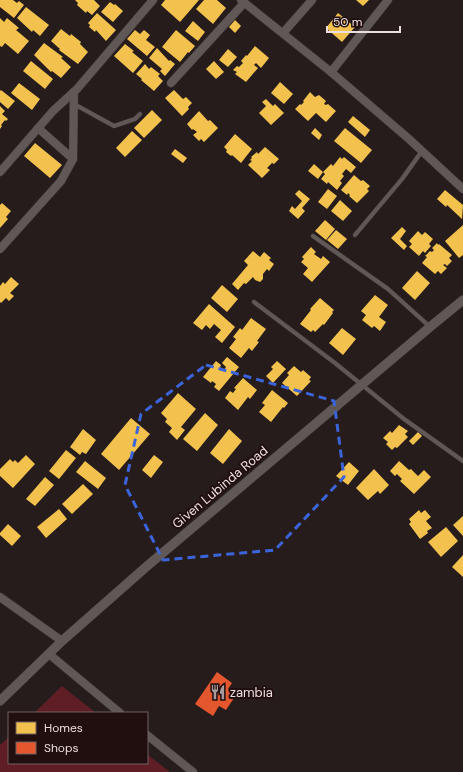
<svg xmlns="http://www.w3.org/2000/svg" width="463" height="772" font-family="'DM Sans',sans-serif">
	<style>
		.green { fill: #5f1e25 }
		.homes { fill: #f2c14e }
		.shops { fill: #e4572e }
		.lines { fill: none; stroke-linecap: round; stroke-linejoin: round }
		.service-casing { stroke: #3e3636; stroke-width: 5 }
		.minor-casing { stroke: #3e3636; stroke-width: 9 }
		.tertiary-casing { stroke: #3e3636; stroke-width: 10 }
		.service { stroke: #605757; stroke-width: 4 }
		.minor { stroke: #605757; stroke-width: 8 }
		.tertiary { stroke: #605757; stroke-width: 9 }
		.marked { fill: none; stroke: #3c64d9; stroke-width: 3; stroke-dasharray: 8 5; stroke-linejoin: round }
		.labels { text-anchor: middle; dominant-baseline: central; stroke-width: 4; stroke-linejoin: round; paint-order: stroke }
		.street-label { font-size: 13px; fill: #ecdede; stroke: #210e0f }
		.poi-label { font-size: 13px; fill: #ecdede; stroke: #210e0f; text-anchor: start }
	</style>
	<rect width="100%" height="100%" fill="#261c1c"/>
	<g class="green">
		<path d="M 62,686 L 96,713 L 34,713 Z"/>
		<path d="M 9,737 L 9,763 L 147,763 L 147,754 L 170,772 L 0,772 L 0,745 Z"/>
	</g>
	<g class="homes">
		<path d="M 0,0 L 13,0 L 17,3 L 19,1 L 24,5 L 14,18 L 0,7 Z"/>
		<path d="M 75,0 L 94,0 L 100,6 L 92,15 L 87,11 L 86,13 L 77,5 L 78,3 Z"/>
		<path d="M 165,0 L 199,0 L 180,22 L 161,5 Z"/>
		<path d="M 204,0 L 217,0 L 226,8 L 213,24 L 196,9 Z"/>
		<path d="M 356,0 L 369,0 L 363,6 Z"/>
		<path d="M 110,2 L 114,5 L 115,4 L 123,11 L 113,22 L 101,12 Z"/>
		<path d="M 26,7 L 49,25 L 40,36 L 33,30 L 32,32 L 17,18 Z"/>
		<path d="M 97,13 L 116,30 L 106,41 L 96,30 L 95,32 L 89,27 L 90,25 L 88,23 Z"/>
		<path d="M 338,13 L 355,27 L 342,42 L 326,28 Z"/>
		<path d="M 0,18 L 4,22 L 7,18 L 19,28 L 16,30 L 29,41 L 18,54 L 5,43 L 2,47 L 0,46 Z"/>
		<path d="M 235,20 L 241,26 L 235,33 L 229,27 Z"/>
		<path d="M 193,21 L 205,32 L 198,41 L 185,31 Z"/>
		<path d="M 61,29 L 70,36 L 71,34 L 81,42 L 80,44 L 88,52 L 78,64 L 59,50 L 60,49 L 51,41 Z"/>
		<path d="M 135,30 L 140,34 L 144,30 L 150,35 L 146,40 L 155,47 L 147,56 L 127,39 Z"/>
		<path d="M 176,30 L 195,46 L 189,53 L 188,52 L 180,62 L 162,47 Z"/>
		<path d="M 44,43 L 63,57 L 61,58 L 71,67 L 61,78 L 52,71 L 51,72 L 34,55 Z"/>
		<path d="M 125,44 L 134,51 L 132,52 L 143,61 L 133,73 L 114,56 Z"/>
		<path d="M 255,46 L 269,58 L 261,68 L 256,63 L 254,65 L 258,68 L 246,82 L 235,74 L 237,72 L 233,70 L 237,66 L 239,67 L 243,63 L 241,61 L 246,55 L 247,56 Z"/>
		<path d="M 157,48 L 169,61 L 170,60 L 175,64 L 165,76 L 160,71 L 162,69 L 149,58 Z"/>
		<path d="M 228,49 L 237,57 L 228,67 L 219,60 Z"/>
		<path d="M 31,61 L 53,79 L 45,89 L 23,71 Z"/>
		<path d="M 214,61 L 224,72 L 216,79 L 206,69 Z"/>
		<path d="M 145,64 L 149,69 L 151,67 L 160,74 L 158,76 L 163,81 L 154,91 L 141,80 L 142,79 L 136,74 Z"/>
		<path d="M 280,82 L 293,94 L 284,104 L 271,93 Z"/>
		<path d="M 19,83 L 40,99 L 32,110 L 11,93 Z"/>
		<path d="M 1,90 L 15,101 L 8,109 L 0,102 L 0,91 Z"/>
		<path d="M 174,90 L 183,99 L 186,97 L 192,103 L 188,107 L 189,109 L 182,116 L 165,98 Z"/>
		<path d="M 310,92 L 315,97 L 319,95 L 326,101 L 324,104 L 326,105 L 328,104 L 336,111 L 326,122 L 316,113 L 308,121 L 295,109 L 300,104 L 301,105 L 304,102 L 303,101 Z"/>
		<path d="M 266,99 L 273,106 L 275,104 L 284,113 L 271,125 L 259,113 L 266,106 L 262,102 Z"/>
		<path d="M 0,106 L 5,111 L 2,114 L 8,119 L 6,121 L 5,120 L 1,125 L 2,126 L 0,129 Z"/>
		<path d="M 152,110 L 162,120 L 144,138 L 134,128 Z"/>
		<path d="M 199,111 L 208,121 L 210,120 L 218,128 L 204,142 L 201,139 L 199,141 L 193,135 L 197,132 L 193,129 L 192,130 L 187,124 Z"/>
		<path d="M 353,116 L 370,130 L 365,137 L 348,122 Z"/>
		<path d="M 315,128 L 322,135 L 319,140 L 311,133 Z"/>
		<path d="M 345,128 L 372,150 L 361,163 L 334,141 Z"/>
		<path d="M 132,131 L 142,140 L 125,157 L 116,148 Z"/>
		<path d="M 235,134 L 252,149 L 241,163 L 232,155 L 231,156 L 226,152 L 227,150 L 224,147 Z"/>
		<path d="M 35,143 L 62,165 L 50,178 L 24,156 Z"/>
		<path d="M 265,147 L 279,159 L 274,164 L 272,163 L 267,168 L 270,170 L 262,178 L 248,165 L 252,161 L 250,160 L 252,158 L 251,157 L 257,152 L 258,154 Z"/>
		<path d="M 175,149 L 187,158 L 183,163 L 171,154 Z"/>
		<path d="M 340,157 L 342,159 L 344,157 L 356,167 L 351,173 L 346,169 L 342,174 L 344,176 L 340,181 L 342,183 L 337,190 L 328,182 L 327,184 L 321,179 L 325,174 L 323,172 L 331,164 L 333,166 Z"/>
		<path d="M 314,164 L 323,172 L 318,179 L 308,171 Z"/>
		<path d="M 354,175 L 361,181 L 363,180 L 370,186 L 367,189 L 369,191 L 357,203 L 349,196 L 350,195 L 348,193 L 347,195 L 341,190 Z"/>
		<path d="M 328,189 L 337,196 L 327,209 L 318,202 Z"/>
		<path d="M 299,190 L 310,199 L 302,208 L 305,211 L 298,219 L 289,211 L 292,206 L 295,209 L 302,201 L 295,194 Z"/>
		<path d="M 445,190 L 463,205 L 462,219 L 447,205 L 446,207 L 437,199 Z"/>
		<path d="M 340,200 L 352,211 L 343,221 L 331,211 Z"/>
		<path d="M 2,203 L 11,211 L 6,217 L 8,219 L 0,228 L 0,205 Z"/>
		<path d="M 325,220 L 335,229 L 326,240 L 315,231 Z"/>
		<path d="M 463,225 L 463,255 L 459,258 L 445,241 Z"/>
		<path d="M 402,227 L 406,231 L 400,239 L 407,246 L 404,250 L 391,238 Z"/>
		<path d="M 336,230 L 347,239 L 338,249 L 327,240 Z"/>
		<path d="M 418,231 L 422,235 L 425,232 L 433,239 L 429,244 L 431,246 L 425,253 L 423,251 L 419,256 L 409,247 L 412,244 L 409,241 Z"/>
		<path d="M 437,243 L 438,245 L 439,244 L 452,255 L 449,258 L 452,261 L 447,266 L 445,264 L 443,265 L 447,268 L 441,274 L 438,271 L 435,274 L 422,263 L 427,257 L 425,256 L 430,251 L 432,252 L 434,250 L 432,248 Z"/>
		<path d="M 311,247 L 316,252 L 314,254 L 321,259 L 323,256 L 330,262 L 312,282 L 303,274 L 308,268 L 301,262 L 304,259 L 302,257 Z"/>
		<path d="M 253,251 L 260,257 L 264,252 L 271,258 L 269,260 L 274,264 L 269,271 L 267,269 L 263,274 L 263,279 L 260,282 L 255,280 L 253,277 L 246,284 L 244,283 L 238,290 L 232,284 L 248,265 L 244,261 Z"/>
		<path d="M 417,271 L 430,283 L 415,300 L 402,288 Z"/>
		<path d="M 11,277 L 19,284 L 10,293 L 14,296 L 9,301 L 6,298 L 1,303 L 0,302 L 0,286 L 3,282 L 5,284 Z"/>
		<path d="M 222,285 L 238,299 L 227,312 L 211,298 Z"/>
		<path d="M 375,295 L 388,305 L 379,317 L 386,322 L 380,331 L 374,326 L 372,328 L 362,320 L 366,315 L 361,311 Z"/>
		<path d="M 320,298 L 334,310 L 332,312 L 333,313 L 324,325 L 323,324 L 315,332 L 313,330 L 311,332 L 300,324 L 311,310 L 310,309 Z"/>
		<path d="M 209,304 L 235,327 L 222,343 L 215,337 L 221,330 L 214,324 L 210,329 L 206,325 L 202,330 L 193,323 Z"/>
		<path d="M 251,318 L 266,329 L 257,341 L 259,342 L 252,351 L 249,348 L 241,358 L 229,348 L 236,339 L 233,337 L 240,328 L 242,330 Z"/>
		<path d="M 342,328 L 356,339 L 343,355 L 329,343 Z"/>
		<path d="M 227,357 L 239,367 L 219,391 L 214,387 L 216,384 L 212,381 L 211,383 L 203,377 L 216,361 L 221,365 L 220,367 L 224,370 L 226,367 L 222,363 Z"/>
		<path d="M 277,361 L 286,369 L 273,383 L 266,376 L 273,369 L 271,367 Z"/>
		<path d="M 294,366 L 301,372 L 303,370 L 311,377 L 309,380 L 311,381 L 297,396 L 282,383 L 289,375 L 287,373 Z"/>
		<path d="M 243,378 L 257,390 L 250,399 L 248,397 L 238,410 L 225,398 L 230,391 L 233,393 L 236,389 L 234,388 Z"/>
		<path d="M 272,390 L 288,403 L 284,408 L 283,407 L 271,422 L 259,412 L 265,405 L 262,403 Z"/>
		<path d="M 178,393 L 196,409 L 181,427 L 185,430 L 177,440 L 169,432 L 172,428 L 165,422 L 167,419 L 161,413 Z"/>
		<path d="M 205,413 L 218,425 L 197,451 L 183,439 Z"/>
		<path d="M 131,418 L 150,434 L 119,470 L 101,454 Z"/>
		<path d="M 399,425 L 408,431 L 405,434 L 408,437 L 397,448 L 395,447 L 392,450 L 386,444 L 388,442 L 383,438 L 390,431 L 392,433 Z"/>
		<path d="M 83,429 L 96,440 L 86,454 L 82,452 L 80,455 L 70,447 Z"/>
		<path d="M 229,429 L 242,441 L 223,464 L 210,453 Z"/>
		<path d="M 418,432 L 422,436 L 413,445 L 409,441 Z"/>
		<path d="M 66,450 L 76,458 L 59,479 L 49,471 Z"/>
		<path d="M 26,455 L 35,464 L 13,488 L 0,476 L 0,469 L 10,459 L 13,462 L 15,460 L 18,463 Z"/>
		<path d="M 154,455 L 163,462 L 151,478 L 142,470 Z"/>
		<path d="M 85,461 L 106,478 L 98,489 L 76,472 Z"/>
		<path d="M 399,461 L 409,470 L 411,469 L 418,476 L 424,470 L 431,477 L 414,494 L 400,481 L 402,479 L 397,474 L 395,476 L 390,471 Z"/>
		<path d="M 349,462 L 359,471 L 348,485 L 336,476 Z"/>
		<path d="M 374,469 L 389,485 L 380,494 L 378,491 L 368,500 L 356,488 Z"/>
		<path d="M 45,477 L 54,485 L 35,506 L 26,499 Z"/>
		<path d="M 83,484 L 93,494 L 72,514 L 62,504 Z"/>
		<path d="M 59,509 L 67,519 L 46,538 L 37,527 Z"/>
		<path d="M 419,510 L 421,513 L 425,510 L 431,517 L 426,521 L 432,528 L 427,531 L 428,533 L 420,539 L 409,524 L 411,522 L 409,519 Z"/>
		<path d="M 463,516 L 463,536 L 453,525 Z"/>
		<path d="M 8,524 L 21,536 L 12,546 L 0,535 L 0,533 Z"/>
		<path d="M 446,527 L 458,541 L 441,557 L 428,542 Z"/>
		<path d="M 463,555 L 463,577 L 452,567 Z"/>
	</g>
	<path class="shops" d="M 217,672 L 232,683 L 228,689 L 236,695 L 226,710 L 219,706 L 213,716 L 195,704 Z"/>
	<g class="lines">
		<defs>
			<g id="service">
				<path d="M 74,104 L 114,126 L 135,119 L 140,114"/>
				<path d="M 355,235 L 402,179 L 422,151"/>
				<path d="M 313,236 L 388,289 L 429,326"/>
				<path d="M 254,302 L 335,363 L 404,419 L 463,461"/>
			</g>
			<g id="minor">
				<path d="M 241,0 L 331,72 L 409,139 L 463,189"/>
				<path d="M 283,33 L 312,0"/>
				<path d="M 331,72 L 388,0"/>
				<path d="M 171,83 L 244,3"/>
				<path d="M 38,128 L 73,159"/>
				<path d="M 0,172 L 53,111 L 77,89 L 153,0"/>
				<path d="M 0,249 L 61,181 L 73,159 L 74,92"/>
				<path d="M 0,597 L 62,641"/>
				<path d="M 49,654 L 120,713"/>
				<path d="M 147,735 L 193,772"/>
			</g>
			<path id="tertiary" d="M 0,701 L 62,641 L 146,567 L 430,327 L 463,300"/>
		</defs>
		<use href="#service" class="service-casing"/>
		<use href="#minor" class="minor-casing"/>
		<use href="#tertiary" class="tertiary-casing"/>
		<use href="#service" class="service"/>
		<use href="#minor" class="minor"/>
		<use href="#tertiary" class="tertiary"/>
	</g>
	<path class="marked" d="M 206,365 L 334,401 L 344,477 L 275,550 L 163,560 L 125,485 L 141,414 Z"/>
	<defs>
		<symbol id="restaurant-bare" viewBox="-9 -9 18 18"><path d="M-5-6h1v4h1v-4h1v4h1v-4h1v5L-1.5 .5V6h-2V.5L-5-1ZM5-6V6H3V1.5H1.5Q1.5-4 5-6Z" fill="#a79a9a" stroke="#210e0f" stroke-width="2.5" paint-order="stroke"/></symbol>
	</defs>
	<g fill-rule="evenodd">
		<use href="#restaurant-bare" x="207" y="681" width="22" height="22"/>
	</g>
	<g class="labels">
		<g class="street-label">
			<text transform="translate(220 487) rotate(-40)">Given Lubinda Road</text>
		</g>
		<g class="poi-label">
			<text x="230" y="692">zambia</text>
		</g>
	</g>
	<rect x="8" y="712" width="140" height="52" fill="#210e0f" stroke="#726162"/>
	<rect x="16" y="722" width="20" height="12" fill="#f2c14e" stroke="#726162"/>
	<text x="44" y="732" font-size="12" fill="#ecdede">Homes</text>
	<rect x="16" y="742" width="20" height="12" fill="#e4572e" stroke="#726162"/>
	<text x="44" y="752" font-size="12" fill="#ecdede">Shops</text>
	<path d="M327 26v6h73v-6" fill="none" stroke="#ecdede" stroke-width="2"/>
	<text x="333" y="26" font-size="12" fill="#ecdede" stroke="#210e0f" stroke-width="3" paint-order="stroke">50 m</text>
</svg>
